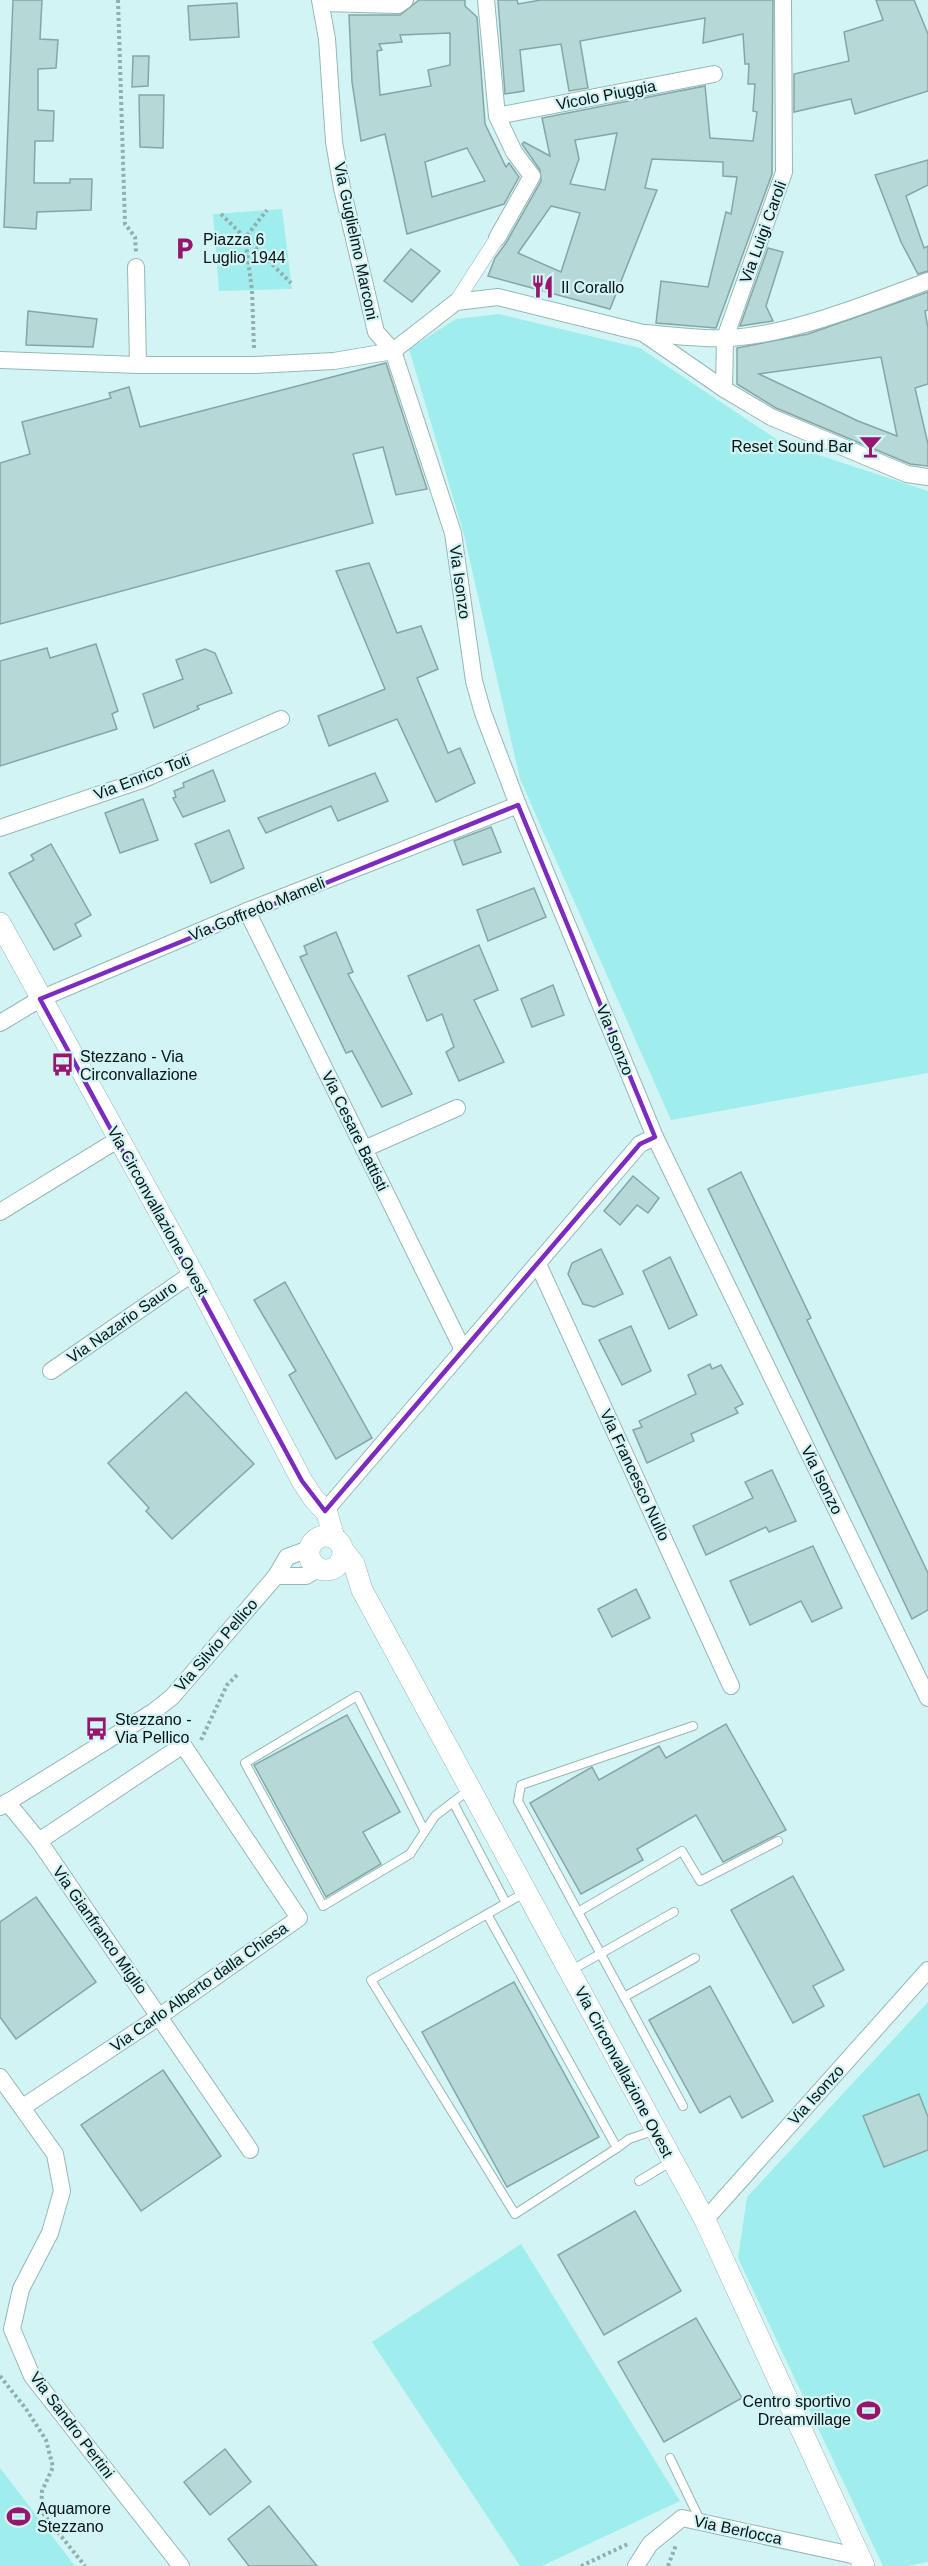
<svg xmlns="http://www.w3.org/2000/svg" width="928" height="2566" font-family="Arial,sans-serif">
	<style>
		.green { fill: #9feeed }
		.building { fill: #b6d8d7; stroke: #85a6a5; stroke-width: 1.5; fill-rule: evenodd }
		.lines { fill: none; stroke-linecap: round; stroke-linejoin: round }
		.service-casing { stroke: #96b7b6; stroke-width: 10 }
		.pedestrian-casing { stroke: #96b7b6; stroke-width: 15 }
		.minor-casing { stroke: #96b7b6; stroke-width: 18 }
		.tertiary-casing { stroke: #96b7b6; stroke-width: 22 }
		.path { stroke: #92aeae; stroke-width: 4; stroke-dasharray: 3 3; stroke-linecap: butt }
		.service { stroke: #fff; stroke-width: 8 }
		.pedestrian { stroke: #fff; stroke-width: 14 }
		.minor { stroke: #fff; stroke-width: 16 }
		.tertiary { stroke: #fff; stroke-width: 21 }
		.marked { fill: none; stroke: #7b2cbf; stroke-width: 4.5; stroke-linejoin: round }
		.labels { text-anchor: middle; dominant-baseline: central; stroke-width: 4.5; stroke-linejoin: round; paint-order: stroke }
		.street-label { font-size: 16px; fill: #081414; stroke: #d2f4f4 }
		.poi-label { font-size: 16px; fill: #081414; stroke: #d2f4f4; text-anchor: start }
	</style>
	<rect width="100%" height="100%" fill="#d2f4f4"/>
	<g class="green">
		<path d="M 282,209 L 292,289 L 219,291 L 213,214 Z"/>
		<path d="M 499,314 L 640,348 L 782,443 L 928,491 L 928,1073 L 671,1120 L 520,779 L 463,531 L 409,349 L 456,319 Z"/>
		<path d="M 928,2002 L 928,2562 L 908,2566 L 883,2566 L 738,2258 L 747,2197 Z"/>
		<path d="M 521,2244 L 680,2501 L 542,2566 L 520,2566 L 372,2342 Z"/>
		<path d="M 0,2468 L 75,2566 L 0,2566 Z"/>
	</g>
	<g class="building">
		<path d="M 13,0 L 42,0 L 40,39 L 58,40 L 56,68 L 38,69 L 38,110 L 54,111 L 53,141 L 35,141 L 34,183 L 70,183 L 70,179 L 92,179 L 91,210 L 37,212 L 36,229 L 4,227 Z"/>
		<path d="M 419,0 L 465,0 L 465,6 L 477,17 L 485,124 L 506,167 L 509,163 L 519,177 L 504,204 L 407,234 L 385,134 L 361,141 L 352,82 L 349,15 L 400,15 ZM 450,33 L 450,65 L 428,70 L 431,86 L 380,95 L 377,51 L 382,50 L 379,44 L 402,42 L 400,35 ZM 467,148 L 485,181 L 432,197 L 425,162 Z"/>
		<path d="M 498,0 L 517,0 L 518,4 L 541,0 L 773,0 L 772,174 L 716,328 L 656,323 L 661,281 L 708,287 L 726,212 L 731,214 L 737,177 L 723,176 L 723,162 L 652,159 L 645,188 L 657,190 L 610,309 L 488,276 L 495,258 L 506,243 L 541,181 L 540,170 L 522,144 L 524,142 L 550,156 L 542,118 L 705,86 L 710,138 L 753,141 L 757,112 L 753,111 L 755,84 L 748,84 L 749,64 L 745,64 L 743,34 L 703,43 L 705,18 L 580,41 L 588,88 L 569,91 L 561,44 L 520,50 L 524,91 L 505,94 ZM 617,133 L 605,190 L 570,184 L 579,159 L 575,140 ZM 551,206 L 580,213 L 561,272 L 518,253 Z"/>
		<path d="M 876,0 L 914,0 L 928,34 L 928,91 L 855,114 L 851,99 L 794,112 L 794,74 L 849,61 L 844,32 L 883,20 Z"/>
		<path d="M 237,3 L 239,37 L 190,40 L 188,6 Z"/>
		<path d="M 133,56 L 149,56 L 148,86 L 132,87 Z"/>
		<path d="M 139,95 L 164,95 L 163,148 L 140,147 Z"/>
		<path d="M 928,160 L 928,185 L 906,196 L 924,248 L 928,246 L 928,271 L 918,274 L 901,242 L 875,175 Z"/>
		<path d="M 768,248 L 783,252 L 766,306 L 773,321 L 740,326 Z"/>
		<path d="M 411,249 L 440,271 L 412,302 L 384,281 Z"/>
		<path d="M 928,292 L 928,310 L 925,311 L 928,328 L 928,384 L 915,388 L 928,444 L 928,466 L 910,464 L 776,408 L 737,384 L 737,348 L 808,334 ZM 881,357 L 897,436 L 858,421 L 759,374 Z"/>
		<path d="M 28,311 L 97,319 L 93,347 L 26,345 Z"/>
		<path d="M 386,363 L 427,489 L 396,495 L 383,447 L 353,454 L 373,523 L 0,624 L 0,463 L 30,454 L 22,422 L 111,398 L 109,393 L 129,387 L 140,427 Z"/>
		<path d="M 369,563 L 397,633 L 421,626 L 438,669 L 417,678 L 448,753 L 460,748 L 475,783 L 436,802 L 397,719 L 329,746 L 318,716 L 385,689 L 336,571 Z"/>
		<path d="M 96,644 L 118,711 L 112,714 L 117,729 L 0,766 L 0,661 L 47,648 L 50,658 Z"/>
		<path d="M 205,649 L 215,653 L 232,693 L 197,706 L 199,709 L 154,728 L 143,694 L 183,679 L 176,660 Z"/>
		<path d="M 213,770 L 225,801 L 183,817 L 173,798 L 176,797 L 174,791 L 184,787 L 183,783 Z"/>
		<path d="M 375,773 L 388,801 L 338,821 L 331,806 L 266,833 L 258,818 Z"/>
		<path d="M 143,799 L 158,840 L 120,853 L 105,813 Z"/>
		<path d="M 491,827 L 501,852 L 463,865 L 454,841 Z"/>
		<path d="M 229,830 L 244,868 L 211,883 L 195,844 Z"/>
		<path d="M 51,844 L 91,915 L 75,924 L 81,936 L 54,950 L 9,873 L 34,860 L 31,855 Z"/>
		<path d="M 534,888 L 546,917 L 488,941 L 477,910 Z"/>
		<path d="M 336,932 L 353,972 L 348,974 L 412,1094 L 382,1107 L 352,1051 L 346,1053 L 300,957 L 307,954 L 304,946 Z"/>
		<path d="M 479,945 L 498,990 L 474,1000 L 504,1062 L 459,1081 L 446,1052 L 454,1047 L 442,1014 L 427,1021 L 408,976 Z"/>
		<path d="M 553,985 L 564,1015 L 532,1027 L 521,999 Z"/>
		<path d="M 741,1172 L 811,1318 L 807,1320 L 928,1573 L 928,1610 L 912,1619 L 708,1189 Z"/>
		<path d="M 633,1176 L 659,1198 L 648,1213 L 637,1205 L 620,1225 L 604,1211 Z"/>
		<path d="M 601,1249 L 623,1294 L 594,1307 L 583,1304 L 568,1274 L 572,1263 Z"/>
		<path d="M 670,1257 L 697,1315 L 669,1329 L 643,1271 Z"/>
		<path d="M 285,1282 L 372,1438 L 336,1459 L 289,1375 L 296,1371 L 254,1300 Z"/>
		<path d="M 631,1326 L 651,1371 L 622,1385 L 599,1340 Z"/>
		<path d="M 710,1364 L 712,1369 L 721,1365 L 743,1404 L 735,1408 L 738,1413 L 691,1434 L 694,1441 L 647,1463 L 633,1430 L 642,1427 L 639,1421 L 696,1394 L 688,1375 Z"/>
		<path d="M 186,1392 L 254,1464 L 172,1539 L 146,1511 L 149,1508 L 108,1463 Z"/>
		<path d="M 772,1470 L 796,1521 L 769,1532 L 766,1527 L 706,1555 L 693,1526 L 753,1498 L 745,1482 Z"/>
		<path d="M 813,1546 L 842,1608 L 812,1622 L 801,1601 L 750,1625 L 730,1581 Z"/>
		<path d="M 636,1589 L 650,1618 L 612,1637 L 598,1609 Z"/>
		<path d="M 347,1715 L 400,1812 L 363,1832 L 381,1864 L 326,1897 L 254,1765 Z"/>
		<path d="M 726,1724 L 786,1830 L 723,1862 L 696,1815 L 637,1849 L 643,1860 L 581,1894 L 530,1803 L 592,1767 L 599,1780 L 659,1746 L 666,1758 Z"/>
		<path d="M 793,1876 L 844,1970 L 813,1986 L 824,2006 L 793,2023 L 731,1910 Z"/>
		<path d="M 36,1897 L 96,1982 L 16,2039 L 0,2017 L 0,1922 Z"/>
		<path d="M 514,1982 L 599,2137 L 507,2187 L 422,2032 Z"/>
		<path d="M 710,1986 L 773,2101 L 742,2118 L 730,2096 L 700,2113 L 649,2020 Z"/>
		<path d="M 163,2070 L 221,2156 L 141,2211 L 81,2125 Z"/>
		<path d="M 919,2094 L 928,2117 L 928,2150 L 884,2167 L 863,2116 Z"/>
		<path d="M 635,2211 L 681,2291 L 604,2335 L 558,2255 Z"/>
		<path d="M 696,2318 L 742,2398 L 664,2442 L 618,2362 Z"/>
		<path d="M 225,2449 L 251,2482 L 210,2515 L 184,2482 Z"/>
		<path d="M 269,2506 L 317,2566 L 249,2566 L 228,2539 Z"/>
	</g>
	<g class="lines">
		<defs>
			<g id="service">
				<path d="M 453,1802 L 506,1903"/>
				<path d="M 424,1830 L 357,1696 L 245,1763 L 323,1906 L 410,1854 L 435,1816 L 470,1789"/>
				<path d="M 578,1912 L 682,1851 L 700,1881 L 778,1841"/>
				<path d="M 487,1914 L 617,2148 L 515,2214 L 371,1980 L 526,1892"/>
				<path d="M 570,1971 L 674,1912"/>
				<path d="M 624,1997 L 695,1958"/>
				<path d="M 683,2106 L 518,1801 L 521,1785 L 693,1726"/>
				<path d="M 617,2148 L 629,2139 L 656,2130"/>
				<path d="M 639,2181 L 672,2161"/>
				<path d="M 670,2458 L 701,2522"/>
			</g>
			<path id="pedestrian" d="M 456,302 L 497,238"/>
			<g id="minor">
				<path d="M 320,0 L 327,39 L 334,142 L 342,188 L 376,332 L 393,351 L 453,533 L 474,681 L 483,713 L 518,805 L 655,1137 L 928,1698"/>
				<path d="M 486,0 L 497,116 L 514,152 L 532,176 L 497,238"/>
				<path d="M 322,3 L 398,5 L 405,0"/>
				<path d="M 497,116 L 714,74"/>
				<path d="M 136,267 L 138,365"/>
				<path d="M 644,333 C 672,335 702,340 731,338 C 792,334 870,303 928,281"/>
				<path d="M 0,360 L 138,365 L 255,365 L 334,361 L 393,351 L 456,302 L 498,297 L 643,333 L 724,389 L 771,417 L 907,474 L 928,477"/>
				<path d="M 724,389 L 725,338 L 784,172 L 783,0"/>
				<path d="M 0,828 L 142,780 L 281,719"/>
				<path d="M 247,911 L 463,1350"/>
				<path d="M 0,1023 L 40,999 L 61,990 L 247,911 L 518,805"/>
				<path d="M 364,1149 L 457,1108"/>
				<path d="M 0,1212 L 119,1139"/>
				<path d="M 538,1264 L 731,1686"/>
				<path d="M 51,1371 L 193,1273"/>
				<path d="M 325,1511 L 640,1144 L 655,1137"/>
				<path d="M 276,1576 L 306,1576 L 318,1569"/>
				<path d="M 7,1802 L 39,1841 L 250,2150"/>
				<path d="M 0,1807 L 153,1712 L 172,1697 L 276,1576 L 287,1557 L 309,1549"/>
				<path d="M 0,2077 L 55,2154 L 62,2191 L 50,2233 L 21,2289 L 12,2329 L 32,2376 L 181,2566"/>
				<path d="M 23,2107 L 160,2016 L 299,1918 L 183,1745 L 39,1841"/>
				<path d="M 705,2220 L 928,1970"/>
				<path d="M 636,2566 L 650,2544 L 682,2518 L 861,2557"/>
			</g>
			<g id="tertiary">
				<path d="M 0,923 L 193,1273 L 302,1481 L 314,1499 L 327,1513 L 334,1538"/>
				<circle cx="326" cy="1553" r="17"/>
				<path d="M 343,1550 L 354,1564 L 362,1590 L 705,2220 L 864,2566"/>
			</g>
		</defs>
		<use href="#service" class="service-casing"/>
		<use href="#pedestrian" class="pedestrian-casing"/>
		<use href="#minor" class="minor-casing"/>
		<use href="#tertiary" class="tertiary-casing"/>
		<g class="path">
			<path d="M 118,0 L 125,224 L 135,237 L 136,252"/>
			<path d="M 221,214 L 291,283"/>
			<path d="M 254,348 L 252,290 L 245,238 L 267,210"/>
			<path d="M 201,1740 L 227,1685 L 237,1675"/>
			<path d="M 0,2376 L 26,2409 L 46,2440 L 53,2467 L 42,2491 L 41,2511 L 85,2566"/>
			<path d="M 581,2566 L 630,2543"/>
			<path d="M 668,2566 L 676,2545"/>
		</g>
		<use href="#service" class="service"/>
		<use href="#pedestrian" class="pedestrian"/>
		<use href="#minor" class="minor"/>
		<use href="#tertiary" class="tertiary"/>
	</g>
	<path class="marked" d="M 518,805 L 655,1137 L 640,1144 L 325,1511 L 302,1481 L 40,999 Z"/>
	<defs>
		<symbol id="parking-bare" viewBox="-9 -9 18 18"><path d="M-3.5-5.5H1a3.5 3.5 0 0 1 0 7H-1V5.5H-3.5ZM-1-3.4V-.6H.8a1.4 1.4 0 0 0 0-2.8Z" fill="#96156d" stroke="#d2f4f4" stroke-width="2.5" paint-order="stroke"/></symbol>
		<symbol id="restaurant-bare" viewBox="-9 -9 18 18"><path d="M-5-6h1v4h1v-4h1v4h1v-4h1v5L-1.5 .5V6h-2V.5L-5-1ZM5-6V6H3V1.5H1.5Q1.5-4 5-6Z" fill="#96156d" stroke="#d2f4f4" stroke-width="2.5" paint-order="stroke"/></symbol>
		<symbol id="bar-bare" viewBox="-9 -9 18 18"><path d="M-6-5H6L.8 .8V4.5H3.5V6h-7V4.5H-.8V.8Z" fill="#96156d" stroke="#d2f4f4" stroke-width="2.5" paint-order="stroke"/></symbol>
		<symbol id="bus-bare" viewBox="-9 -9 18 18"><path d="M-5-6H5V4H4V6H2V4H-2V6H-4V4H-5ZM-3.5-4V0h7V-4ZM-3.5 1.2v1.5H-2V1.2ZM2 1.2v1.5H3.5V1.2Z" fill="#96156d" stroke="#d2f4f4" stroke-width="2.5" paint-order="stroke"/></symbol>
		<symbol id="stadium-bare" viewBox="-9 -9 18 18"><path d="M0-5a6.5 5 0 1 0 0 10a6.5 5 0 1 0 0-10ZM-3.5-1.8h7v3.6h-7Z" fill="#96156d" stroke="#d2f4f4" stroke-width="2.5" paint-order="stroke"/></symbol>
	</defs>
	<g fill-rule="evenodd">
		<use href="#parking-bare" x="168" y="232" width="33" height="33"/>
		<use href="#restaurant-bare" x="526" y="270" width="33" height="33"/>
		<use href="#bar-bare" x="854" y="430" width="33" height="33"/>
		<use href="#bus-bare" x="46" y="1048" width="33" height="33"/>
		<use href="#bus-bare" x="80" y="1712" width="33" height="33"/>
		<use href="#stadium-bare" x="852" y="2394" width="33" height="33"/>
		<use href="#stadium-bare" x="2" y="2500" width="33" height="33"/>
	</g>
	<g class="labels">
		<g class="street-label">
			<text transform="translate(606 95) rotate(-11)">Vicolo Piuggia</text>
			<text transform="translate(763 232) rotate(-70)">Via Luigi Caroli</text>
			<text transform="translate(356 241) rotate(78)">Via Guglielmo Marconi</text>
			<text transform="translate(460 582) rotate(82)">Via Isonzo</text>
			<text transform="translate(142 777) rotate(-21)">Via Enrico Toti</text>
			<text transform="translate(257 909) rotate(-22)">Via Goffredo Mameli</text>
			<text transform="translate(615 1040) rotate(68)">Via Isonzo</text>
			<text transform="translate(355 1131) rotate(64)">Via Cesare Battisti</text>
			<text transform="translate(158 1211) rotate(61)">Via Circonvallazione Ovest</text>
			<text transform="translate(122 1322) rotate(-35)">Via Nazario Sauro</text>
			<text transform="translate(635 1475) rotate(65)">Via Francesco Nullo</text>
			<text transform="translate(822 1480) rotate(64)">Via Isonzo</text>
			<text transform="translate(216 1645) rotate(-49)">Via Silvio Pellico</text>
			<text transform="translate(100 1930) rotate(55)">Via Gianfranco Miglio</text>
			<text transform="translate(199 1987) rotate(-35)">Via Carlo Alberto dalla Chiesa</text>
			<text transform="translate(624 2072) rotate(62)">Via Circonvallazione Ovest</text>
			<text transform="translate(816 2095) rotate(-48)">Via Isonzo</text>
			<text transform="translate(72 2425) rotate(53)">Via Sandro Pertini</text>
			<text transform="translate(738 2530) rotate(12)">Via Berlocca</text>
		</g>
		<g class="poi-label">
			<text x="203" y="239">Piazza 6<tspan x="203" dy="18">Luglio 1944</tspan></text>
			<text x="561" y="287">Il Corallo</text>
			<text x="853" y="446" text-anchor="end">Reset Sound Bar</text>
			<text x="80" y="1056">Stezzano - Via<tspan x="80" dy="18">Circonvallazione</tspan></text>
			<text x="115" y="1719">Stezzano -<tspan x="115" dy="18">Via Pellico</tspan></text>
			<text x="851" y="2401" text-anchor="end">Centro sportivo<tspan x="851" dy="18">Dreamvillage</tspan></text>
			<text x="37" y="2508">Aquamore<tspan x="37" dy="18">Stezzano</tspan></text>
		</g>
	</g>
</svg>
